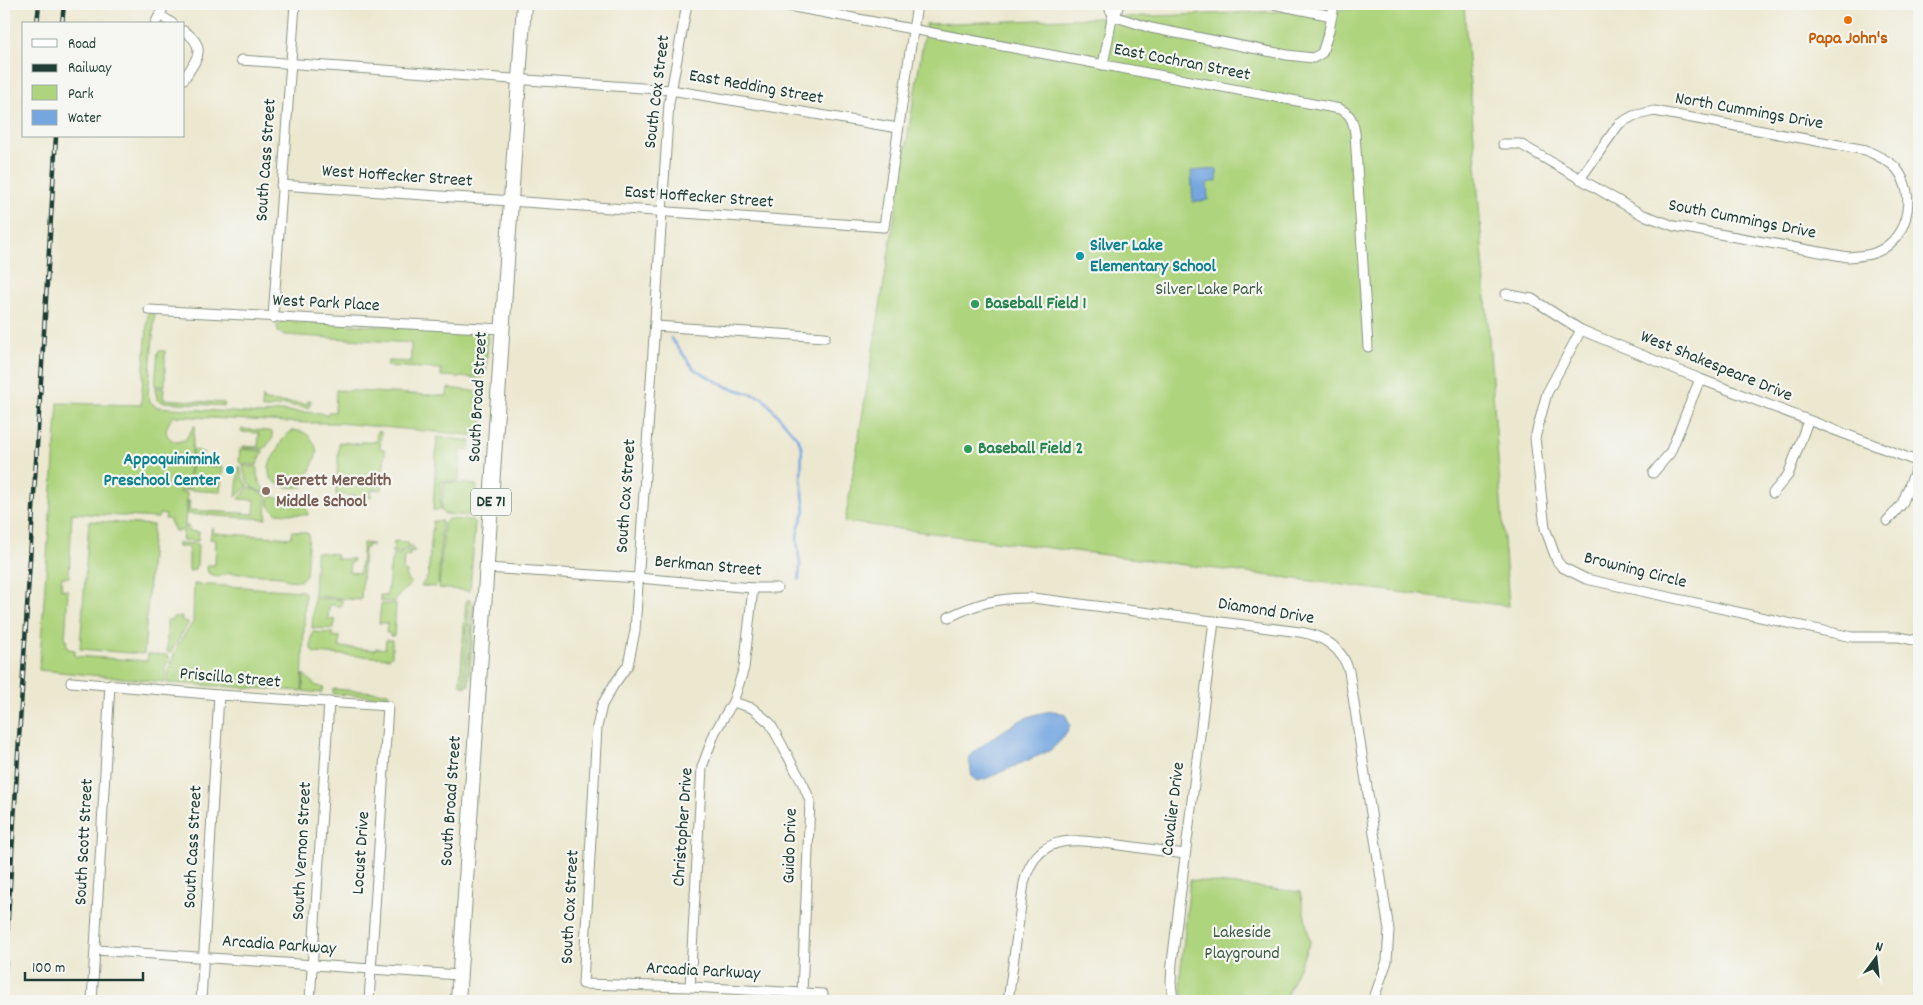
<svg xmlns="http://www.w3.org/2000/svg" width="1923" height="1005" font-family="Dekko,sans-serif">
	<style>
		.green { fill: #aed47d; stroke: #668858 }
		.water { fill: #75a6e0; stroke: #4a728a }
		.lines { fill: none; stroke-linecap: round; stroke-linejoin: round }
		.stream { stroke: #75a6e0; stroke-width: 2.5 }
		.street-casing { stroke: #869282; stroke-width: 11 }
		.primary-casing { stroke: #869282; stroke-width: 16 }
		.street { stroke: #fff; stroke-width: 9 }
		.primary { stroke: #fff; stroke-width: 14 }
		.rail-casing { stroke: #1f3d34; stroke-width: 4.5 }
		.rail { stroke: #f6f6f2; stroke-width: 2.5; stroke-dasharray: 8; stroke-linecap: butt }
		.food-dot { fill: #e8710a; stroke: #f6f6f2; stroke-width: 2 }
		.culture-dot { fill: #0f9aa8; stroke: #f6f6f2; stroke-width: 2 }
		.leisure-dot { fill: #2e9e5b; stroke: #f6f6f2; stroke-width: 2 }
		.education-dot { fill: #8d6e63; stroke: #f6f6f2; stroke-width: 2 }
		.labels { text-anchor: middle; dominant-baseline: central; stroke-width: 4.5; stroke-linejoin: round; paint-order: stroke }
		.shield { fill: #f6f6f2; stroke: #60746d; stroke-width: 1 }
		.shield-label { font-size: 16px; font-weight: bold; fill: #1f3d34 }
		.food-label { font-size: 18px; font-weight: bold; fill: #c56008; stroke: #f6f6f2 }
		.street-label { font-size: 18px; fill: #1f3d34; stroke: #f6f6f2 }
		.culture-label { font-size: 18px; font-weight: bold; fill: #0d838f; stroke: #f6f6f2; text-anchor: start }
		.park-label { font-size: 18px; fill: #3c5b43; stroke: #f6f6f2 }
		.leisure-label { font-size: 18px; font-weight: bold; fill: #27864d; stroke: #f6f6f2; text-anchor: start }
		.education-label { font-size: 18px; font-weight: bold; fill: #785e54; stroke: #f6f6f2; text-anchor: start }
	</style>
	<rect width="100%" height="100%" fill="#f6f6f2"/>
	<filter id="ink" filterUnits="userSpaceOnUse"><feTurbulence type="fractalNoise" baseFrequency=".02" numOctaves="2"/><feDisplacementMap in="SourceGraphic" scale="10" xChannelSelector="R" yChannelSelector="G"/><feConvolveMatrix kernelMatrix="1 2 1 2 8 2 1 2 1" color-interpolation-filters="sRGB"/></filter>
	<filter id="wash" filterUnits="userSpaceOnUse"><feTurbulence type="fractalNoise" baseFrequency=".0096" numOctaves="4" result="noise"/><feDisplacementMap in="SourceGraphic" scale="20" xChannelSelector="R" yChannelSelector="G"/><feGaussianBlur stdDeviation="1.12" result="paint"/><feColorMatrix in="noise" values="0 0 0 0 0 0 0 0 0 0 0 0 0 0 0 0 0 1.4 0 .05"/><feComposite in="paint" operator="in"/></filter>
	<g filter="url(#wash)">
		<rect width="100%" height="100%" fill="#ece8d0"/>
		<g class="green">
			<path d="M 1464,5 L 1509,606 L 845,522 L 926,24 Z"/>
			<path d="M 148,313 L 155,313 L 148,395 L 150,402 L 157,407 L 262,414 L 280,411 L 321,413 L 327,416 L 328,412 L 335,412 L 336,390 L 447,396 L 448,388 L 473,391 L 482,394 L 484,398 L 482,434 L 480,436 L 339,423 L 307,423 L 173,416 C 166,427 161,435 176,442 L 185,440 L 195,425 L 187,490 L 179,491 L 179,492 L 187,493 L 185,526 L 181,531 L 175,531 L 169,519 L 165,519 L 166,515 L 159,514 L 158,518 L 72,513 L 69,577 L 62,577 L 61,589 L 68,590 L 65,640 L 67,641 L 66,645 L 68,649 L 75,650 L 75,656 L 147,661 L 148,654 L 167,655 L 170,660 L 166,664 L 165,682 L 39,670 L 58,403 L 141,405 Z"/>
			<path d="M 283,321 L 488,332 L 486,372 L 485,375 L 479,378 L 441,376 L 441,369 L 387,366 L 388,361 L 411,362 L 411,343 L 285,335 L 278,332 L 277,325 Z"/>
			<path d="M 158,351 L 165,351 L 165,386 L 155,386 Z"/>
			<path d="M 155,388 L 164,388 L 163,399 L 224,403 L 225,406 L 162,402 L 157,399 Z"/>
			<path d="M 263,396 L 264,401 L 308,404 L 308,400 L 311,400 L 309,408 L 285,405 L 262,409 Z"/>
			<path d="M 242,429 L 269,431 L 272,432 L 273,438 L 264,449 L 243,448 L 243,446 L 258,447 L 259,433 L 241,432 Z"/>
			<path d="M 292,431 C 307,429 315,440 317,453 L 304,486 C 291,490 266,486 269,467 C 270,461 275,454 278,449 C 281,441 285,435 292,431 Z"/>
			<path d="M 377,431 L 381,432 L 380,448 L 385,450 L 382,490 L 372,489 L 371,497 L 336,495 L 339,442 L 361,444 L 361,442 L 376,442 Z"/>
			<path d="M 437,437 L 471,441 L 469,450 L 461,450 L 459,481 L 441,481 L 440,510 L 433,510 Z"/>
			<path d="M 193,449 L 204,453 L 201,454 L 199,459 L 201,465 L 223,467 L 220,492 L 189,490 Z"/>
			<path d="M 240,449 L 263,451 L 257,465 L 241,464 L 239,461 Z"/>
			<path d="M 240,466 L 243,479 L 248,486 L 236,497 L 239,468 Z"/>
			<path d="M 243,466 L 257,467 C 256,477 260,486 268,493 C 250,490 246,483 243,466 Z"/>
			<path d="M 444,482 L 477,485 L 476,513 L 472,516 L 444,514 L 441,510 Z"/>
			<path d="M 249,487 L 267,496 L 266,519 L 187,514 L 188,501 L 190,501 L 189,510 L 254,514 L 255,500 L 239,499 Z"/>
			<path d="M 272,496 C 285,503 306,495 308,515 L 276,513 L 269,506 L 269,498 Z"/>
			<path d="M 448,519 L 472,520 L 475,523 L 470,591 L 439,588 L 444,523 Z"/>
			<path d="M 89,521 L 153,525 L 144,654 L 80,649 Z"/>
			<path d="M 433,521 L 442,521 L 438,584 L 435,587 L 421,586 L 428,576 Z"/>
			<path d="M 186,526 L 188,526 L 189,531 L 199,532 L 198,541 L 182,540 L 183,532 Z"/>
			<path d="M 212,527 L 213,533 L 291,538 L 292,531 L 303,532 L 309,534 L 306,575 L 300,581 L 287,580 L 281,576 L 228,573 L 218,577 L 208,573 L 207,568 L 208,565 L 215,565 L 216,540 L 210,539 Z"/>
			<path d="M 394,541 L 408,542 L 408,545 L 413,547 L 393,554 L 391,551 L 394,551 Z"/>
			<path d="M 178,543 L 198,544 L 197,565 L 194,570 L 189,571 L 189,547 L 178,547 Z"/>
			<path d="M 363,543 L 372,544 L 373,545 L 367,545 L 367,548 L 364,548 L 361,600 L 314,596 L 316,552 L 336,554 L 337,559 L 353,559 L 353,562 L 350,562 L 349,572 L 360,573 Z"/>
			<path d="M 414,549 L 414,552 L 410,552 L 410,556 L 404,556 L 403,571 L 407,572 L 406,578 L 411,583 C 406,590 400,591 395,602 L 381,601 L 380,595 L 387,596 L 391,561 L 393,561 L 393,556 Z"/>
			<path d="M 194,584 L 302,591 L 305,593 L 302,691 L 167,683 L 169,669 L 177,646 L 193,622 Z"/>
			<path d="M 314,598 L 342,600 L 341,606 L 329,605 L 328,619 L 336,620 L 333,629 L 312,628 Z"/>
			<path d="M 466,600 L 470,600 L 464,687 L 460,684 Z"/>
			<path d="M 473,601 L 475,605 L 469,685 L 466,687 Z"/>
			<path d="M 381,604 L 396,604 L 394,636 L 390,636 L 390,633 L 386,633 L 387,623 L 379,623 Z"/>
			<path d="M 173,617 L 182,617 L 182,621 L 188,622 L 188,624 L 170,653 L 167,652 L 167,620 L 173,620 Z"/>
			<path d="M 312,632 L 333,633 L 332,636 L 340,637 L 339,647 L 375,650 L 376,648 L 385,649 L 386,640 L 392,640 L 392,656 L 390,658 L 314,653 L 311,649 Z"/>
			<path d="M 304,674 L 315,685 L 324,688 L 321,693 L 303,691 Z"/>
			<path d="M 333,689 L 390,693 L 387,697 L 333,694 Z"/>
			<path d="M 1190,880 L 1300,892 L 1310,942 L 1284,1001 L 1184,1001 L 1180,977 Z"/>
		</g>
		<g class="water">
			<path d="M 1217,169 L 1217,181 L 1207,183 L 1208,200 L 1193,202 L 1191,171 Z"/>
			<path d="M 1054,711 L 1065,714 L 1070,725 C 1066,736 1058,744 1049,751 L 985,779 L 977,781 L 972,777 L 969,758 C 976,749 984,744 993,738 C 1015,723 1026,714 1054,711 Z"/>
		</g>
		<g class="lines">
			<path class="stream" d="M 671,338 L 694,369 L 727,387 L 762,397 L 798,439 L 802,448 L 801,478 L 805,511 L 799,526 L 797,538 L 800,565 L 799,580"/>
		</g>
	</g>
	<g filter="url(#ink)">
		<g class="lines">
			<defs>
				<g id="street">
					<path d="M 687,4 L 669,103 L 635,631 L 628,665 L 613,686 L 602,705 L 597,727 L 583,984 L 690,987 L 823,994"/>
					<path d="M 778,4 L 1340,109 C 1351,114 1353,121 1355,133 L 1368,347"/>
					<path d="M 1111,4 L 1110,10 L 1113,13 L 1117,11 L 1119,4"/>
					<path d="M 1273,4 L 1332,16"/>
					<path d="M 160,15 L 173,24"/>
					<path d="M 1113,16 L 1151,28 L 1287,55 L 1313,58 L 1322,53 L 1329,31 L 1334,4"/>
					<path d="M 155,24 L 165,4"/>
					<path d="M 184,31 C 208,47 197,59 184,79"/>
					<path d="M 241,60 L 671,90 L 898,128"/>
					<path d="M 1103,65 L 1113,13"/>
					<path d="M 1503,144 L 1520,144 L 1641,214 L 1674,226 L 1848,257 C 1855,256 1864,256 1871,254 C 1907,244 1919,196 1896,168 C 1889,160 1875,155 1866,150 L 1654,111 L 1633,116 L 1619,124 L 1580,179"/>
					<path d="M 281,185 L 884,227 L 917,4"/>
					<path d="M 1506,294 L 1532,299 L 1581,330 L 1700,379 L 1919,462"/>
					<path d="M 149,310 L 501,329"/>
					<path d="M 273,318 L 295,4"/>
					<path d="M 655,326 L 825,337"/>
					<path d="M 1581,330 L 1547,393 L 1535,438 L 1545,528 L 1557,561 L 1562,567 L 1586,579 L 1852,637 L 1899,637 L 1919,641"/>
					<path d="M 1653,473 L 1670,453 L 1700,379"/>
					<path d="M 1773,493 L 1788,475 L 1808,421"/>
					<path d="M 1887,521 L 1902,504 L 1919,461"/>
					<path d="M 487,568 L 638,578 L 753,588 L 777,588"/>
					<path d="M 949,617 C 977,603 1001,597 1033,598 L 1300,632 C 1324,636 1342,648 1349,671 L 1389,930 L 1387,961 L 1373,1001"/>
					<path d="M 71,682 L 219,695 L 388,706 L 369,1001"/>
					<path d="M 733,702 L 752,708 L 770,723 L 804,786 L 810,801 L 802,993"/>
					<path d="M 96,950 L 459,975"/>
					<path d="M 690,987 L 702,767 L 715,732 L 733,702 L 744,668 L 753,588"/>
					<path d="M 92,1001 L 110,684"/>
					<path d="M 201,1001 L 219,695"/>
					<path d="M 310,1001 L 329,702"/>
					<path d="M 1008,1001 L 1024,883 C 1037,830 1078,840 1119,845 C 1141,848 1163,851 1185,854"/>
					<path d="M 1173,1001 L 1171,982 L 1172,963 L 1214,621"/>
				</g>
				<path id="primary" d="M 458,1001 L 524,4"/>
			</defs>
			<use href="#street" class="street-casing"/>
			<use href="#primary" class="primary-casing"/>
			<use href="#street" class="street"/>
			<use href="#primary" class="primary"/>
			<defs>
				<g id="rail">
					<path d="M 37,24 L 39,4"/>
					<path d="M 62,24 L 64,4"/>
					<path d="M 4,652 L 7,606"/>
					<path d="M 4,983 L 56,136"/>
				</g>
			</defs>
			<use href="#rail" class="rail-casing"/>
			<use href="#rail" class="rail"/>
		</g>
	</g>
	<circle class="food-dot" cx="1848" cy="20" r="5"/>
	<g class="culture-dot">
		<circle cx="1080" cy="256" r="5"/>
		<circle cx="230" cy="470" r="5"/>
	</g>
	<g class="leisure-dot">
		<circle cx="975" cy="304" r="5"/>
		<circle cx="968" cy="449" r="5"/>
	</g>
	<circle class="education-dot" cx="266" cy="491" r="5"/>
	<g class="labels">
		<rect class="shield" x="471" y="488.5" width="40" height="27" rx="4"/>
		<g class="shield-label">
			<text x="491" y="502">DE 71</text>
		</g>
		<g class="food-label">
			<text x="1848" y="39">Papa John's</text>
		</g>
		<g class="street-label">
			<text transform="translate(1182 63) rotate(11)">East Cochran Street</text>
			<text transform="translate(756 88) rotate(10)">East Redding Street</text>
			<text transform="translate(658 92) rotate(-83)">South Cox Street</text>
			<text transform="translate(1749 112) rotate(10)">North Cummings Drive</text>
			<text transform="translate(267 160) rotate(-86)">South Cass Street</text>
			<text transform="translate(397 177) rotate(4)">West Hoffecker Street</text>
			<text transform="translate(699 198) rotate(4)">East Hoffecker Street</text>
			<text transform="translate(1742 220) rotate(11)">South Cummings Drive</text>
			<text transform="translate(326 304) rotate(3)">West Park Place</text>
			<text transform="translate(1716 367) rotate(22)">West Shakespeare Drive</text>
			<text transform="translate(479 397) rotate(-87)">South Broad Street</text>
			<text transform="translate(627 496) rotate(-86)">South Cox Street</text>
			<text transform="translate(708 567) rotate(5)">Berkman Street</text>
			<text transform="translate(1635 571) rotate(14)">Browning Circle</text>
			<text transform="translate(1266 612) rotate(9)">Diamond Drive</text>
			<text transform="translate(230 679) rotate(5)">Priscilla Street</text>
			<text transform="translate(452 801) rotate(-86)">South Broad Street</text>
			<text transform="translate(1174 809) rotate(-83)">Cavalier Drive</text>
			<text transform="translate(684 827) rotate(-86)">Christopher Drive</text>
			<text transform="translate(85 842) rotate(-87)">South Scott Street</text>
			<text transform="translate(791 846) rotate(-88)">Guido Drive</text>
			<text transform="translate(194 847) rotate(-87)">South Cass Street</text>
			<text transform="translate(303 851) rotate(-87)">South Vernon Street</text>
			<text transform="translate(362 853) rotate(-86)">Locust Drive</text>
			<text transform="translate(571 907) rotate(-87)">South Cox Street</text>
			<text transform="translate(279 946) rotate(4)">Arcadia Parkway</text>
			<text transform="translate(703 972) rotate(3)">Arcadia Parkway</text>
		</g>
		<g class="culture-label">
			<text x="1090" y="246">Silver Lake<tspan x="1090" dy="21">Elementary School</tspan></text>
			<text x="220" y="460" text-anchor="end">Appoquinimink<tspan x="220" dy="21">Preschool Center</tspan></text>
		</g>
		<g class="park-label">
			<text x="1209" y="290">Silver Lake Park</text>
			<text x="1242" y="933">Lakeside<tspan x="1242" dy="21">Playground</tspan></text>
		</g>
		<g class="leisure-label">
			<text x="985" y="304">Baseball Field 1</text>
			<text x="978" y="449">Baseball Field 2</text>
		</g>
		<g class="education-label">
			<text x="276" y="481">Everett Meredith<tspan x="276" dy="21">Middle School</tspan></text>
		</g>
	</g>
	<rect width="1923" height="1005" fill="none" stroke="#f6f6f2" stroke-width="20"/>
	<rect x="22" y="22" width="162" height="115" fill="#f6f6f2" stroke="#a0aca6"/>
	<rect x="32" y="39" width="25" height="8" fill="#ffffff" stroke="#a0aca6"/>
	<text x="68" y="48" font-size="15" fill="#1f3d34">Road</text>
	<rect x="32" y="64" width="25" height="8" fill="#1f3d34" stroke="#a0aca6"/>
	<text x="68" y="72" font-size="15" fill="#1f3d34">Railway</text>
	<rect x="32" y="85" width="25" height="15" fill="#aed47d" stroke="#a0aca6"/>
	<text x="68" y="98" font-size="15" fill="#1f3d34">Park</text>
	<rect x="32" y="110" width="25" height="15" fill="#75a6e0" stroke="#a0aca6"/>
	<text x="68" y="122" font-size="15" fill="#1f3d34">Water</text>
	<g transform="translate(1876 958) rotate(15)" stroke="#f6f6f2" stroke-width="4" paint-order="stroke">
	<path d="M0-4L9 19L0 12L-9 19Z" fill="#1f3d34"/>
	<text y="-8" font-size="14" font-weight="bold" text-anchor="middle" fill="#1f3d34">N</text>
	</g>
	<path d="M25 972v8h118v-8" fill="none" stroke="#1f3d34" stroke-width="2.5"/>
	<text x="32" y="972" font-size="15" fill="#1f3d34" stroke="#f6f6f2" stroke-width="4" paint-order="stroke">100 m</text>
</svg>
